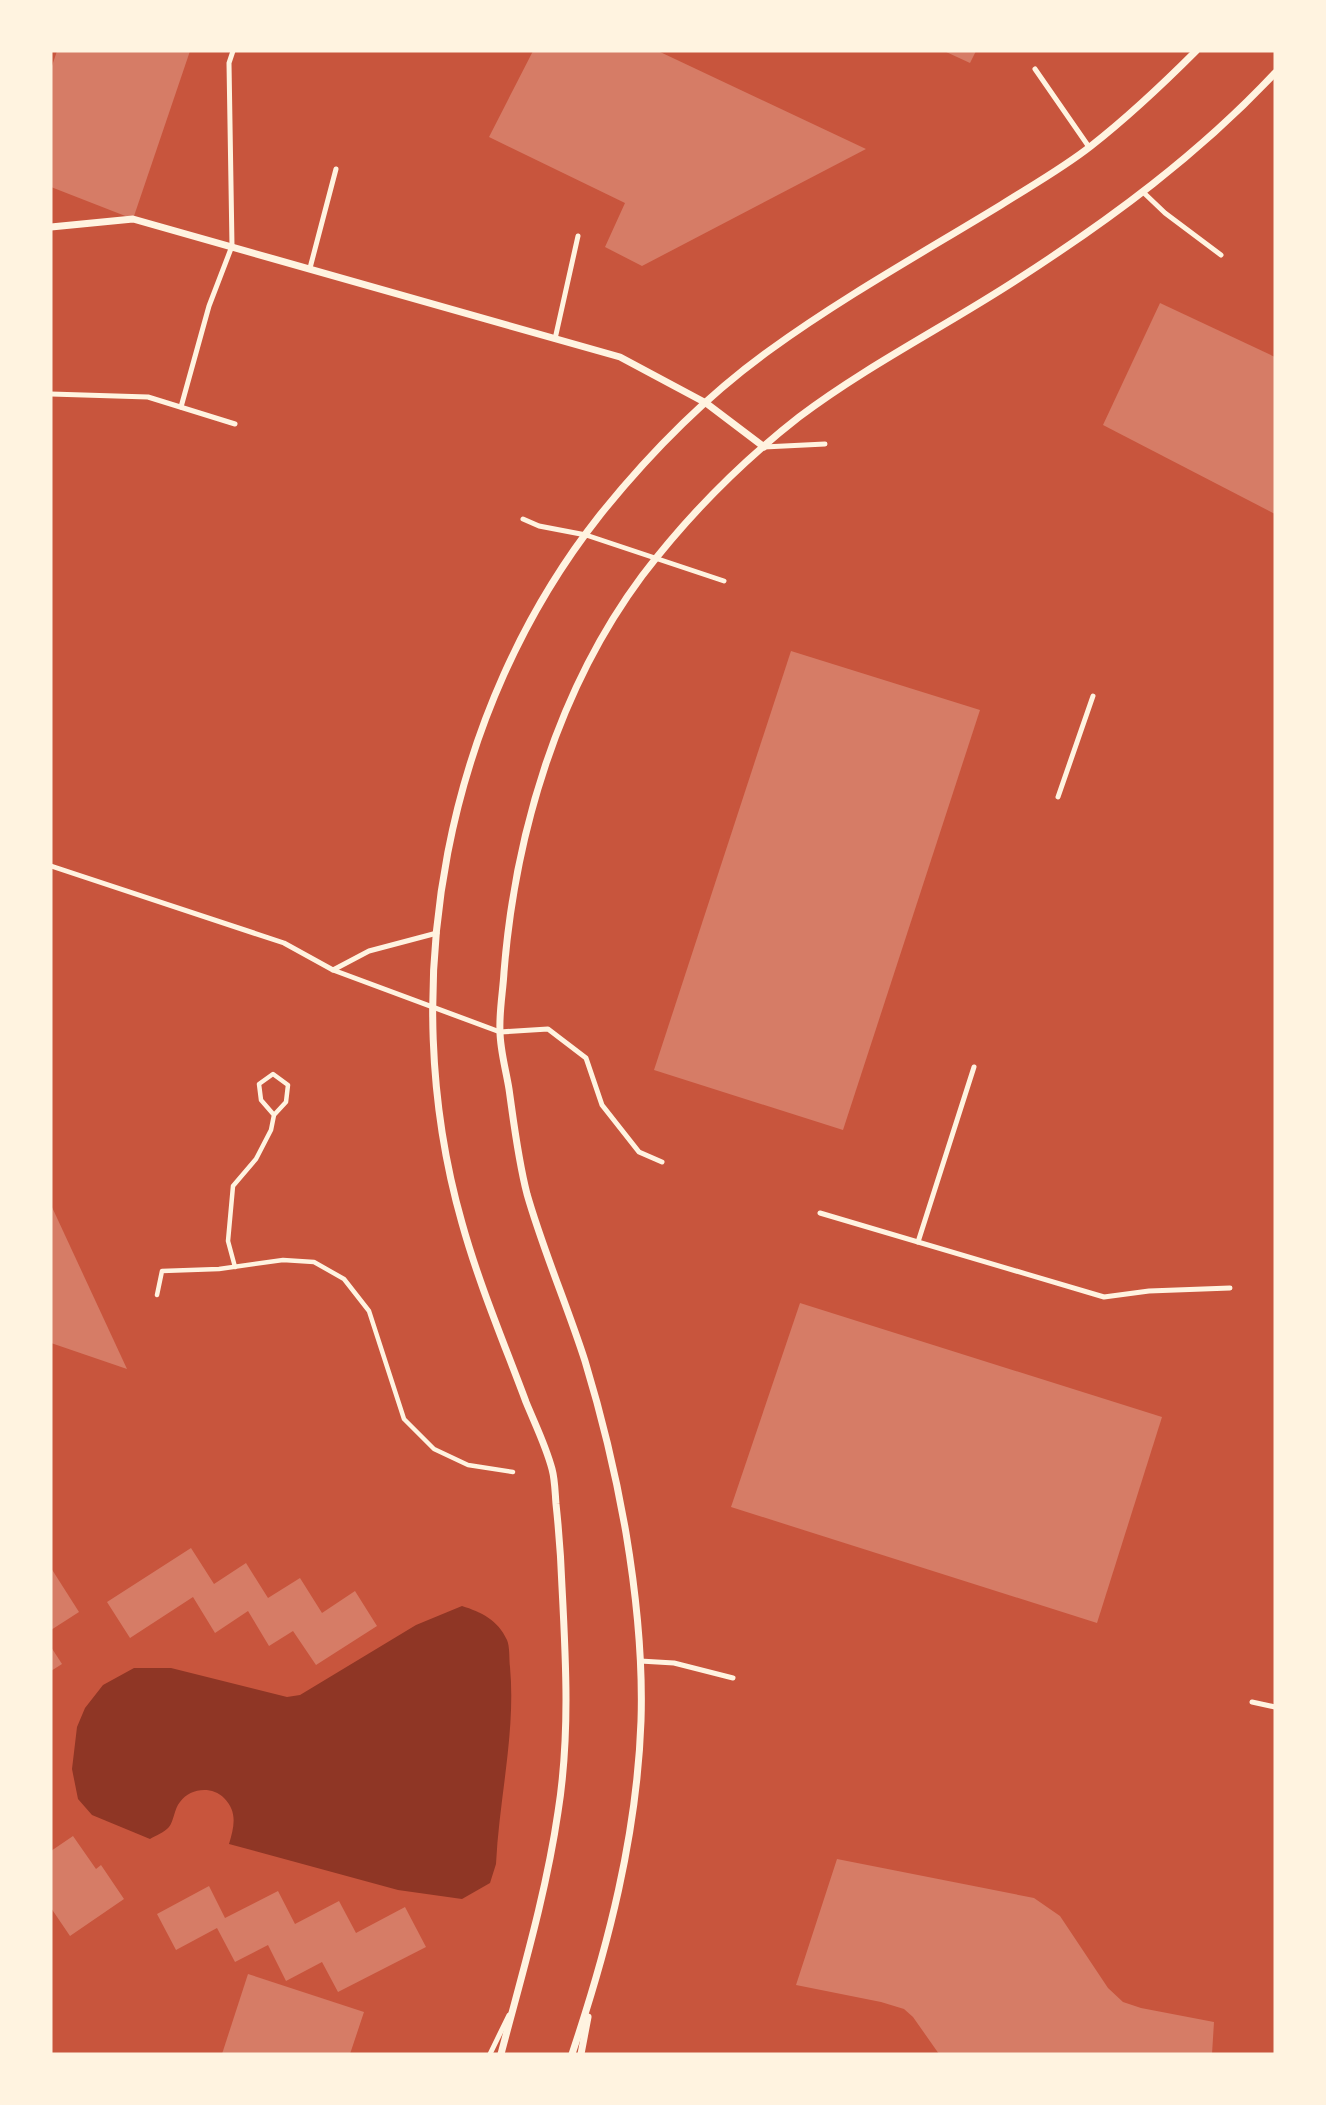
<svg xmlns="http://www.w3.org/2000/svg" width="1326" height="2105" font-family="'Libre Baskerville',serif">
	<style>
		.water { fill: #8f3625 }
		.building { fill: #d67c66 }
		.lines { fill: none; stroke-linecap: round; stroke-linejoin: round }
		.path { stroke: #fff3e0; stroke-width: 4.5 }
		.service { stroke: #fff3e0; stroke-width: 5 }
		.minor { stroke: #fff3e0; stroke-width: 7 }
	</style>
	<rect width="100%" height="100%" fill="#c8553d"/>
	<path class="water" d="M 462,1606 C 481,1612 498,1620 507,1640 C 510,1647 509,1659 510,1667 C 516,1732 499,1799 496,1864 L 490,1883 L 462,1899 L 398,1890 L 229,1844 C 234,1827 238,1812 224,1798 C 212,1786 190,1788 180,1802 C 174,1809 174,1821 169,1827 C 165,1832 155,1836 150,1839 L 92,1815 L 78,1799 L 72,1769 L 77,1727 L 85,1708 L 103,1685 L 134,1668 L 171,1668 L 287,1697 L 300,1695 L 416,1625 Z"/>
	<g class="building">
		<path d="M 57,51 L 190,51 L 133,219 L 51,187 L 51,69 Z"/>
		<path d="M 533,51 L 658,51 L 866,149 L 642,266 L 605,247 L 625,203 L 489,137 Z"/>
		<path d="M 944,51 L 976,51 L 970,63 Z"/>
		<path d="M 1160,303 L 1275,357 L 1275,514 L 1103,425 Z"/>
		<path d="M 791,651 L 980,710 L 843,1130 L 654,1070 Z"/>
		<path d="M 51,1205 L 127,1369 L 51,1343 Z"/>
		<path d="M 800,1303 L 1162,1417 L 1097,1623 L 731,1507 Z"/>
		<path d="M 191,1548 L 214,1584 L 246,1563 L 268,1598 L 300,1578 L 322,1613 L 355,1591 L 377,1626 L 316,1665 L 293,1631 L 269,1646 L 248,1611 L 215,1633 L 193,1597 L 130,1638 L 107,1602 Z"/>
		<path d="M 51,1568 L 79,1612 L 51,1630 Z"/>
		<path d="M 51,1647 L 62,1664 L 51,1671 Z"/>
		<path d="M 73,1836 L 96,1869 L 101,1865 L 124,1899 L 70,1936 L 51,1908 L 51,1851 Z"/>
		<path d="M 837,1859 L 1034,1898 L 1060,1916 L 1108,1988 L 1123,2002 L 1141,2008 L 1214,2022 L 1212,2054 L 939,2054 L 913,2017 L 904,2009 L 881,2002 L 796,1985 Z"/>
		<path d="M 209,1886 L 225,1918 L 278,1891 L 295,1924 L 339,1901 L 356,1933 L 405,1907 L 426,1947 L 338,1992 L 322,1962 L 286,1981 L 268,1945 L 235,1962 L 217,1928 L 176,1950 L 157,1914 Z"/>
		<path d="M 248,1974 L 364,2012 L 350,2054 L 222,2054 Z"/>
	</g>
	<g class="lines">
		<g class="path">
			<path d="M 235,1267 L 228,1241 L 233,1186 L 256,1159 L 271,1130 L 274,1115 L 261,1100 L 259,1084 L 273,1074 L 288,1085 L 286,1102 L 274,1115"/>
			<path d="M 157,1295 L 162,1271 L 219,1269 L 283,1260 L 314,1262 L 344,1279 L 369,1311 L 404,1419 L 434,1449 L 468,1465 L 513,1472"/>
		</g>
		<g class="service">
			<path d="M 1035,69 L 1089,147"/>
			<path d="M 1143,192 L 1165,213 L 1221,255"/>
			<path d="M 310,268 L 336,169"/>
			<path d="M 555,339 L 578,236"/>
			<path d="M 51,394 L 148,397 L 235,424"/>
			<path d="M 181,407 L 209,306 L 232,246 L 229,63 L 233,51"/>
			<path d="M 764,447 L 825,444"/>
			<path d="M 523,519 L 539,526 L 586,535 L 724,581"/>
			<path d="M 1058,797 L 1093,696"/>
			<path d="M 51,866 L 284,943 L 333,970 L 500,1032 L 548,1029 L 586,1058 L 602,1105 L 639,1152 L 662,1162"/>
			<path d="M 333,970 L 369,951 L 437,933"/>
			<path d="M 820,1213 L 1104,1297 L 1149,1291 L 1230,1288"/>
			<path d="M 918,1242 L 974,1067"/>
			<path d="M 640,1661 L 674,1663 L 733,1678"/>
			<path d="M 1252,1702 L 1275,1707"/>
			<path d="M 490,2054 L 509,2015"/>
		</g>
		<g class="minor">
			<path d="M 51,227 L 133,219 L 620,357 L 706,403 L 764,447"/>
			<path d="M 501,2054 C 522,1974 546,1894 558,1812 C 570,1737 566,1662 562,1587 C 561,1559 559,1532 556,1504 C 555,1492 555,1480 552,1469 C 546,1446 535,1424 526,1402 C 504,1343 479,1284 462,1223 C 394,985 446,710 600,515 C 649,454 706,396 770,350 C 843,297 924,252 1001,205 C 1031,186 1063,168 1091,146 C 1128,117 1163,84 1196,51"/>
			<path d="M 572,2054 C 608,1947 637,1835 641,1721 C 643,1660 636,1593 626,1533 C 616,1475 602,1417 585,1361 C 567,1305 543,1250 527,1194 C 518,1159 514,1124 509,1089 C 506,1070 500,1050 500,1031 C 499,1012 503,991 504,972 C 515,834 558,689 642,576 C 687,517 740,463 799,417 C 868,365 946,326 1018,279 C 1111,219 1199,154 1275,73"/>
			<path d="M 581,2054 L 588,2017"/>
		</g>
	</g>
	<rect width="1326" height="2105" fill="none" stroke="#fff3e0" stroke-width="105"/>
</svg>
